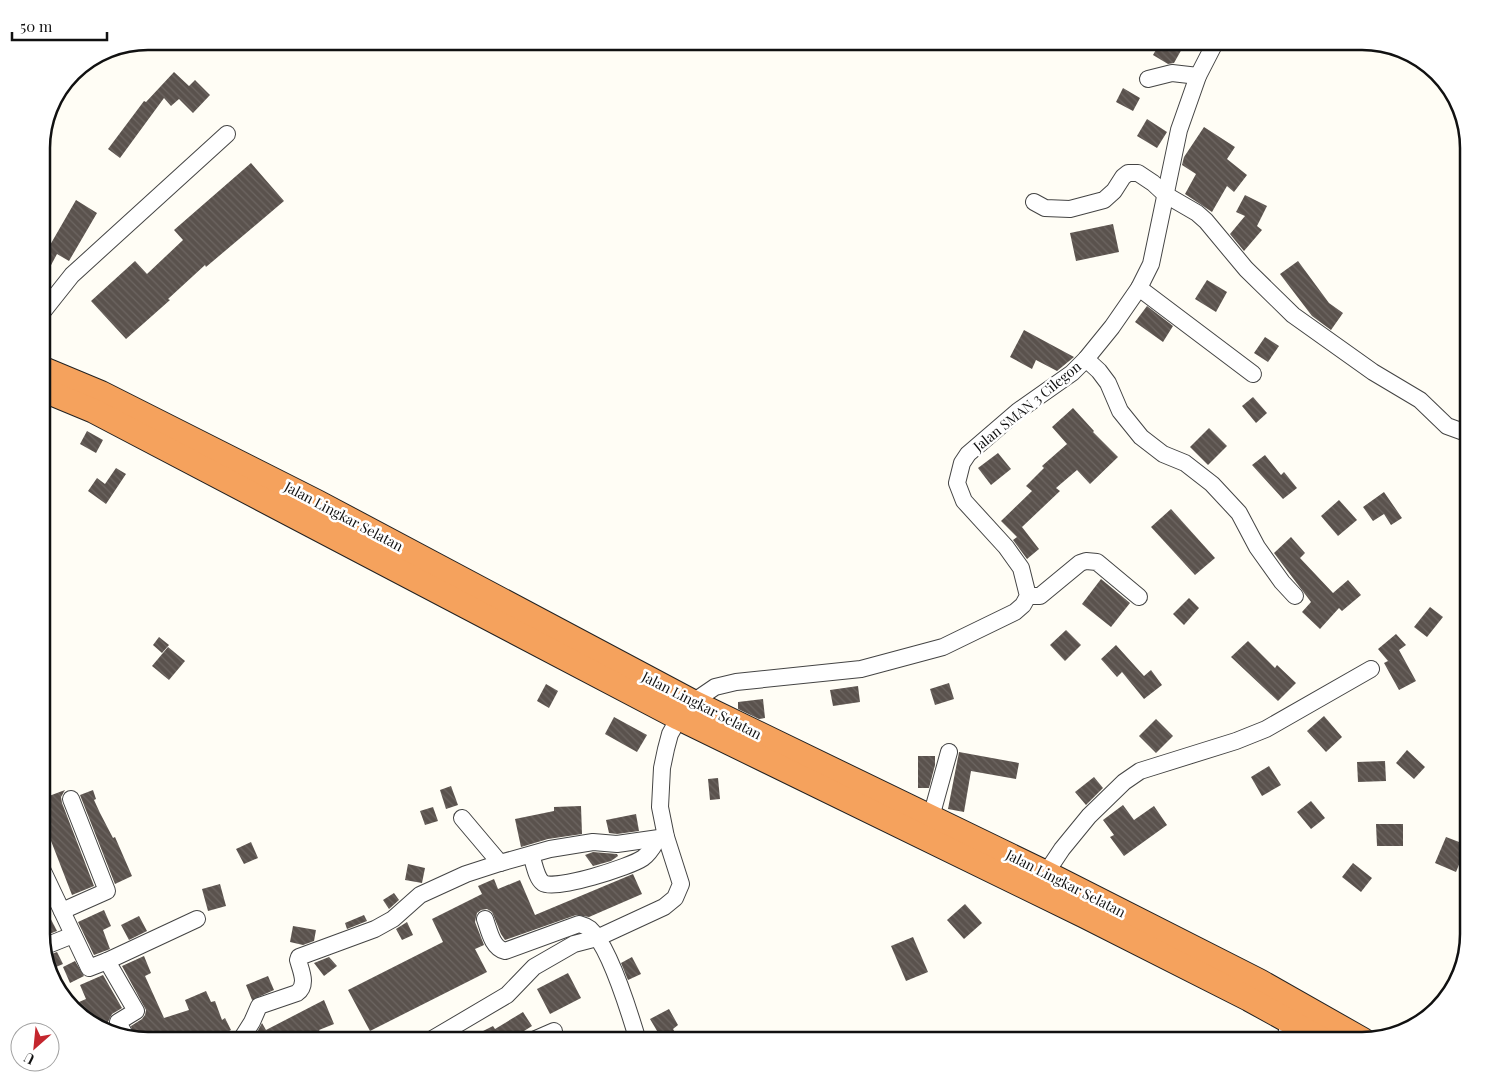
<svg xmlns="http://www.w3.org/2000/svg" width="1510" height="1082" font-family="'Playfair Display',serif">
	<style>
		.building { fill: url(#building-back-hatch) }
		.lines { fill: none; stroke-linecap: round; stroke-linejoin: round }
		.minor-casing { stroke: #444; stroke-width: 18 }
		.highway-casing { stroke: #222; stroke-width: 26 }
		.minor { stroke: #fff; stroke-width: 16 }
		.highway { stroke: #f5a25d; stroke-width: 24 }
		.labels { text-anchor: middle; dominant-baseline: central; stroke-width: 5; stroke-linejoin: round; paint-order: stroke }
		.street-label { font-size: 14px; fill: #111; stroke: #fff }
		.rim { fill: none; stroke: #111; stroke-width: 2.5 }
	</style>
	<defs>
		<pattern id="building-back-hatch" width="6" height="6" patternUnits="userSpaceOnUse" patternTransform="scale(1.25)"><rect width="6" height="6" fill="#5a524d"/><path d="M-1 5l2 2M0 0l6 6M5-1l2 2" fill="none" stroke="#6d6662"/></pattern>
	</defs>
	<rect width="100%" height="100%" fill="#fffdf5"/>
	<g class="building">
		<path d="M 1161,41 L 1172,41 L 1183,47 L 1174,63 L 1168,64 L 1153,55 Z"/>
		<path d="M 174,72 L 189,86 L 195,80 L 210,95 L 193,113 L 179,99 L 171,106 L 164,98 L 120,158 L 108,149 L 144,101 L 146,102 Z"/>
		<path d="M 1123,88 L 1140,98 L 1133,111 L 1116,102 Z"/>
		<path d="M 1147,119 L 1167,132 L 1157,148 L 1137,136 Z"/>
		<path d="M 1204,127 L 1235,147 L 1227,159 L 1247,175 L 1234,192 L 1227,186 L 1212,212 L 1185,194 L 1196,174 L 1182,165 L 1184,157 Z"/>
		<path d="M 251,163 L 284,201 L 206,267 L 205,265 L 168,299 L 170,300 L 126,339 L 91,301 L 135,261 L 147,274 L 183,240 L 174,230 Z"/>
		<path d="M 1245,195 L 1267,206 L 1257,226 L 1262,230 L 1244,251 L 1230,234 L 1245,216 L 1236,212 Z"/>
		<path d="M 76,200 L 97,213 L 69,261 L 57,254 L 42,282 L 42,259 Z"/>
		<path d="M 1113,224 L 1119,252 L 1076,261 L 1070,233 Z"/>
		<path d="M 1298,261 L 1329,303 L 1343,313 L 1331,330 L 1312,316 L 1280,274 Z"/>
		<path d="M 1207,280 L 1227,292 L 1216,312 L 1195,299 Z"/>
		<path d="M 1147,306 L 1173,326 L 1163,342 L 1135,322 Z"/>
		<path d="M 1024,330 L 1074,357 L 1057,371 L 1036,360 L 1032,369 L 1010,357 Z"/>
		<path d="M 1265,337 L 1279,346 L 1268,362 L 1254,353 Z"/>
		<path d="M 1253,397 L 1267,413 L 1256,423 L 1242,406 Z"/>
		<path d="M 1073,408 L 1094,431 L 1093,432 L 1118,457 L 1090,484 L 1077,470 L 1056,488 L 1060,491 L 1022,527 L 1039,549 L 1027,559 L 1013,540 L 1017,537 L 1001,521 L 1032,491 L 1026,486 L 1044,468 L 1042,466 L 1067,444 L 1052,427 Z"/>
		<path d="M 1209,428 L 1227,446 L 1208,465 L 1190,447 Z"/>
		<path d="M 87,431 L 103,440 L 96,453 L 80,444 Z"/>
		<path d="M 998,453 L 1011,469 L 991,485 L 978,468 Z"/>
		<path d="M 1265,455 L 1281,475 L 1284,472 L 1297,488 L 1283,499 L 1252,465 Z"/>
		<path d="M 116,468 L 126,474 L 106,504 L 88,491 L 97,478 L 105,484 Z"/>
		<path d="M 1384,492 L 1402,518 L 1391,525 L 1384,514 L 1373,521 L 1363,507 Z"/>
		<path d="M 1339,500 L 1357,520 L 1338,536 L 1321,516 Z"/>
		<path d="M 1171,509 L 1215,558 L 1195,575 L 1151,527 Z"/>
		<path d="M 1291,537 L 1305,553 L 1300,558 L 1333,593 L 1348,580 L 1361,595 L 1342,611 L 1339,608 L 1320,629 L 1302,612 L 1311,602 L 1274,553 Z"/>
		<path d="M 1101,579 L 1130,603 L 1111,627 L 1082,604 Z"/>
		<path d="M 1189,598 L 1199,608 L 1184,625 L 1173,614 Z"/>
		<path d="M 1430,607 L 1443,617 L 1427,637 L 1414,627 Z"/>
		<path d="M 1066,630 L 1081,645 L 1065,661 L 1050,645 Z"/>
		<path d="M 1396,634 L 1406,645 L 1399,650 L 1416,681 L 1399,690 L 1384,663 L 1388,661 L 1378,649 Z"/>
		<path d="M 159,637 L 169,645 L 162,653 L 153,645 Z"/>
		<path d="M 1248,641 L 1275,668 L 1277,665 L 1296,683 L 1278,701 L 1231,657 Z"/>
		<path d="M 1116,645 L 1144,676 L 1151,670 L 1162,685 L 1144,699 L 1122,672 L 1117,677 L 1101,659 Z"/>
		<path d="M 168,647 L 185,661 L 169,680 L 152,666 Z"/>
		<path d="M 949,683 L 954,699 L 935,705 L 930,689 Z"/>
		<path d="M 546,684 L 558,691 L 549,708 L 537,701 Z"/>
		<path d="M 858,686 L 860,702 L 833,706 L 830,690 Z"/>
		<path d="M 763,699 L 765,718 L 759,719 L 738,709 L 738,702 Z"/>
		<path d="M 1324,716 L 1342,737 L 1326,752 L 1307,731 Z"/>
		<path d="M 614,717 L 647,735 L 637,752 L 605,734 Z"/>
		<path d="M 1156,719 L 1173,736 L 1156,753 L 1139,736 Z"/>
		<path d="M 1407,750 L 1425,767 L 1414,779 L 1396,763 Z"/>
		<path d="M 959,752 L 1019,763 L 1016,779 L 971,771 L 964,812 L 948,809 Z"/>
		<path d="M 918,756 L 935,756 L 935,765 L 929,788 L 918,788 Z"/>
		<path d="M 1385,761 L 1386,781 L 1358,782 L 1357,762 Z"/>
		<path d="M 1269,766 L 1281,785 L 1262,796 L 1251,777 Z"/>
		<path d="M 1094,777 L 1103,788 L 1086,805 L 1075,792 Z"/>
		<path d="M 718,778 L 720,799 L 710,800 L 708,779 Z"/>
		<path d="M 451,786 L 458,805 L 446,809 L 440,790 Z"/>
		<path d="M 65,790 L 61,797 L 62,803 L 94,886 L 72,895 L 46,828 L 41,830 L 41,799 Z"/>
		<path d="M 93,790 L 96,799 L 94,800 L 100,813 L 113,838 L 115,837 L 132,876 L 115,884 L 80,795 Z"/>
		<path d="M 1311,801 L 1325,818 L 1311,829 L 1297,812 Z"/>
		<path d="M 1123,805 L 1134,820 L 1154,806 L 1167,825 L 1124,856 L 1110,837 L 1114,835 L 1103,820 Z"/>
		<path d="M 581,806 L 582,834 L 548,839 L 521,847 L 515,819 L 554,811 L 554,807 Z"/>
		<path d="M 433,807 L 438,821 L 425,825 L 420,811 Z"/>
		<path d="M 636,814 L 639,831 L 617,834 L 609,833 L 606,820 Z"/>
		<path d="M 1376,824 L 1403,824 L 1403,846 L 1377,846 Z"/>
		<path d="M 1446,837 L 1467,845 L 1456,872 L 1435,863 Z"/>
		<path d="M 251,842 L 258,858 L 244,864 L 236,849 Z"/>
		<path d="M 593,852 L 617,854 L 618,856 L 611,861 L 593,866 L 585,855 Z"/>
		<path d="M 1353,863 L 1372,878 L 1361,892 L 1342,877 Z"/>
		<path d="M 408,864 L 425,868 L 422,883 L 405,880 Z"/>
		<path d="M 633,874 L 642,894 L 589,917 L 576,915 L 505,940 L 501,934 L 492,912 L 487,909 L 481,910 L 477,913 L 475,922 L 484,945 L 475,949 L 487,972 L 370,1031 L 348,990 L 443,942 L 432,919 L 482,894 L 478,886 L 494,879 L 498,889 L 520,880 L 535,915 Z"/>
		<path d="M 220,884 L 226,906 L 208,911 L 202,889 Z"/>
		<path d="M 394,893 L 399,900 L 389,909 L 383,900 Z"/>
		<path d="M 41,900 L 57,931 L 41,937 Z"/>
		<path d="M 965,904 L 982,923 L 964,939 L 947,920 Z"/>
		<path d="M 104,910 L 111,926 L 103,930 L 110,949 L 94,955 L 78,922 Z"/>
		<path d="M 364,915 L 367,921 L 347,929 L 345,923 Z"/>
		<path d="M 139,916 L 147,931 L 129,940 L 121,925 Z"/>
		<path d="M 407,922 L 413,935 L 402,940 L 396,929 Z"/>
		<path d="M 293,926 L 316,930 L 314,941 L 303,945 L 290,942 Z"/>
		<path d="M 913,937 L 928,972 L 906,981 L 891,946 Z"/>
		<path d="M 57,952 L 63,964 L 49,970 L 46,956 Z"/>
		<path d="M 144,956 L 151,973 L 145,976 L 164,1018 L 189,1010 L 185,1000 L 206,991 L 211,1002 L 215,1001 L 222,1020 L 225,1018 L 231,1030 L 210,1041 L 148,1041 L 133,1036 L 131,1026 L 142,1019 L 145,1015 L 146,1010 L 122,966 Z"/>
		<path d="M 329,957 L 337,966 L 324,976 L 314,963 Z"/>
		<path d="M 632,957 L 641,974 L 628,980 L 621,963 Z"/>
		<path d="M 75,961 L 84,976 L 70,983 L 63,967 Z"/>
		<path d="M 568,973 L 581,998 L 550,1014 L 537,989 Z"/>
		<path d="M 103,975 L 122,1008 L 112,1014 L 108,1022 L 102,1025 L 83,1019 L 72,1005 L 86,999 L 80,985 Z"/>
		<path d="M 268,976 L 274,990 L 252,1000 L 246,985 Z"/>
		<path d="M 324,1000 L 334,1024 L 319,1030 L 320,1032 L 301,1041 L 288,1041 L 284,1033 L 271,1040 L 271,1041 L 252,1041 L 262,1023 L 266,1030 Z"/>
		<path d="M 669,1009 L 678,1025 L 673,1029 L 680,1041 L 663,1041 L 650,1019 Z"/>
		<path d="M 523,1012 L 532,1026 L 508,1041 L 486,1041 L 481,1032 L 493,1026 L 495,1029 Z"/>
	</g>
	<g class="lines">
		<defs>
			<g id="minor">
				<path d="M 1148,79 L 1172,73 L 1198,76"/>
				<path d="M 1034,202 L 1045,208 L 1070,209 L 1104,200 L 1114,191 L 1123,177 L 1128,173 L 1138,173 L 1153,183 L 1166,195 L 1197,213 L 1206,221 L 1246,269 L 1293,315 L 1373,372 L 1420,400 L 1447,426 L 1469,434"/>
				<path d="M 1139,288 L 1253,374"/>
				<path d="M 41,314 L 72,275 L 227,134"/>
				<path d="M 1086,359 L 1099,371 L 1108,383 L 1120,411 L 1141,437 L 1163,454 L 1185,463 L 1212,484 L 1239,513 L 1257,547 L 1282,582 L 1295,596"/>
				<path d="M 1028,596 L 1040,596 L 1080,563 L 1086,561 L 1097,562 L 1139,597"/>
				<path d="M 693,702 L 715,687 L 736,682 L 861,669 L 943,647 L 1015,612 L 1023,605 L 1028,596 L 1021,568 L 1006,547 L 964,501 L 957,483 L 962,463 L 968,454 L 1018,411 L 1072,373 L 1086,359 L 1112,327 L 1139,288 L 1151,264 L 1179,130 L 1198,76 L 1216,41"/>
				<path d="M 931,817 L 949,752"/>
				<path d="M 462,818 L 500,863"/>
				<path d="M 531,855 C 534,862 536,878 543,883 C 555,891 630,867 643,858 C 650,853 653,847 657,840"/>
				<path d="M 41,867 L 89,968 L 107,961 L 197,919"/>
				<path d="M 1046,873 L 1062,849 L 1089,816 L 1124,782 L 1140,771 L 1236,741 L 1266,729 L 1371,669"/>
				<path d="M 62,911 L 107,891 L 71,799"/>
				<path d="M 485,919 C 489,930 492,948 505,951 L 579,924 C 583,925 586,926 590,929 C 609,946 630,1014 638,1041"/>
				<path d="M 43,947 L 73,935"/>
				<path d="M 107,961 L 136,1011 L 118,1022 L 124,1033"/>
				<path d="M 240,1041 L 252,1022 L 259,1006 L 297,993 C 308,985 301,971 298,960 L 299,957 L 375,929 L 393,919 L 420,895 L 466,874 L 500,863 L 550,849 L 593,842 L 617,844 L 666,837"/>
				<path d="M 429,1041 L 507,995 L 534,967 L 574,944 L 597,938 L 664,907 L 675,898 L 681,884 L 666,837 L 660,807 L 662,768 L 666,749 L 670,734 L 679,718"/>
				<path d="M 531,1041 L 554,1031"/>
				<path d="M 726,1041 L 728,1040"/>
				<path d="M 1285,1041 L 1289,1020"/>
			</g>
			<g id="highway">
				<path d="M 41,368 L 101,393 L 317,502 L 693,702 L 1046,873 L 1259,981 L 1363,1040"/>
				<path d="M 41,389 L 94,411 L 679,718 L 1085,916 L 1249,999 L 1325,1041"/>
			</g>
		</defs>
		<use href="#minor" class="minor-casing"/>
		<use href="#highway" class="highway-casing"/>
		<use href="#minor" class="minor"/>
		<use href="#highway" class="highway"/>
	</g>
	<g class="labels">
		<g class="street-label">
			<text transform="translate(1027 406) rotate(-39)">Jalan SMAN 3 Cilegon</text>
			<text transform="translate(344 516) rotate(28)">Jalan Lingkar Selatan</text>
			<text transform="translate(702 705) rotate(27)">Jalan Lingkar Selatan</text>
			<text transform="translate(1066 883) rotate(27)">Jalan Lingkar Selatan</text>
		</g>
	</g>
	<path d="M0 0H1510V1082H0ZM148 50H1362A98 98 0 0 1 1460 148V934A98 98 0 0 1 1362 1032H148A98 98 0 0 1 50 934V148A98 98 0 0 1 148 50Z" fill="#fff" fill-rule="evenodd"/>
	<path class="rim" d="M148 50H1362A98 98 0 0 1 1460 148V934A98 98 0 0 1 1362 1032H148A98 98 0 0 1 50 934V148A98 98 0 0 1 148 50Z"/>
	<g transform="translate(35 1047) rotate(207)"><circle r="24" fill="#ffffff" stroke="#a0a0a0"/>
	<path d="M0-4L9 19L0 12L-9 19Z" fill="#c4262e"/>
	<text y="-8" font-size="14" font-weight="bold" text-anchor="middle" fill="#111111">U</text>
	</g>
	<path d="M12 32v8h95v-8" fill="none" stroke="#111111" stroke-width="2.5"/>
	<text x="20" y="32" font-size="15" fill="#111111" stroke="#ffffff" stroke-width="4" paint-order="stroke">50 m</text>
</svg>
